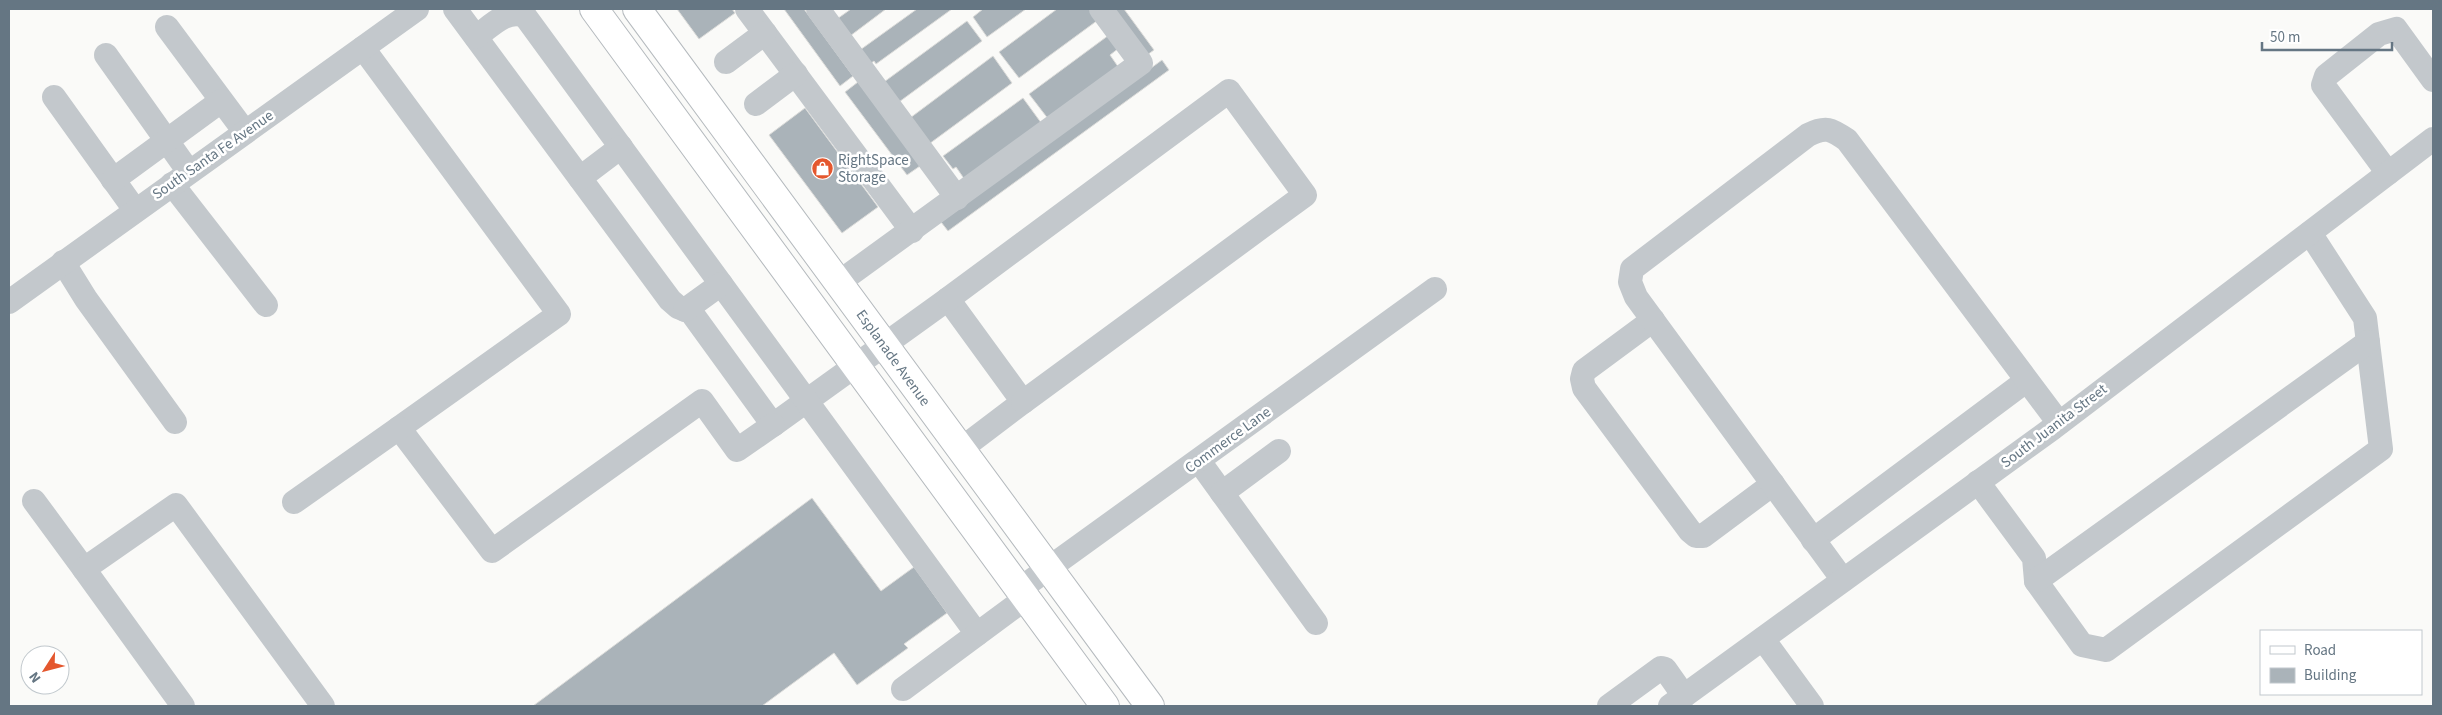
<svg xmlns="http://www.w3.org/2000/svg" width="2442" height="715" font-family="'Source Sans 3',sans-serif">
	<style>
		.building { fill: #aab3b9; stroke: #dcdcda }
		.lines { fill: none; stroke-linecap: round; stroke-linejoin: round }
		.major-casing { stroke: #b5babe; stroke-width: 30 }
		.minor { stroke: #c3c8cc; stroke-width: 24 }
		.major { stroke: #fff; stroke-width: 28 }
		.labels { text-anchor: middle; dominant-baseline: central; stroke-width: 5; stroke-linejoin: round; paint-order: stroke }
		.street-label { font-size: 15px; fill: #657683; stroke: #fff }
		.poi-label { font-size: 15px; fill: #657683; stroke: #fff; text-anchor: start }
	</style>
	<rect width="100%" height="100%" fill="#fafaf8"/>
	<g class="building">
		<path d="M 677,9 L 732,9 L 735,13 L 699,39 Z"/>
		<path d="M 784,9 L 804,9 L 853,76 L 840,86 Z"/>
		<path d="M 851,9 L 886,9 L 850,36 L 837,19 Z"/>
		<path d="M 917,9 L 952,9 L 876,64 L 874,61 L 870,64 L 860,50 Z"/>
		<path d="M 983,9 L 1026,9 L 987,37 L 973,17 Z"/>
		<path d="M 1057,9 L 1090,9 L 1098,20 L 1019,78 L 999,52 Z"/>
		<path d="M 1114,9 L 1124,9 L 1154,50 L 1147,55 Z"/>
		<path d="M 967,21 L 982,41 L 899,102 L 884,82 Z"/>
		<path d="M 1109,35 L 1119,48 L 1110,55 L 1119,68 L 1049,120 L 1029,94 Z"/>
		<path d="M 993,56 L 1012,83 L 929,144 L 910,118 Z"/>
		<path d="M 1162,60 L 1169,70 L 948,231 L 941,222 Z"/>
		<path d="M 858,82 L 920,166 L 907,175 L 845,92 Z"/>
		<path d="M 1023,98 L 1042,124 L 965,180 L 956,167 L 953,169 L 943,156 Z"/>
		<path d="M 805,108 L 878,207 L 842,233 L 769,135 Z"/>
		<path d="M 812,498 L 881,591 L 914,567 L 947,613 L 904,644 L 908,648 L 857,685 L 834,653 L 762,706 L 533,706 Z"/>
	</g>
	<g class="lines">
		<defs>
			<g id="major">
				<path d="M 594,9 L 1105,706"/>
				<path d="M 637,9 L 1150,706"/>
			</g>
		</defs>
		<use href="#major" class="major-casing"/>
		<g class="minor">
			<path d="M 455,9 L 670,300 L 678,307 L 691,312 L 773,425 L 948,299 L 1023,402 L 961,449"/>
			<path d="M 747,9 L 912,231"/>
			<path d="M 818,9 L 957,198"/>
			<path d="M 167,27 L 245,132"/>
			<path d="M 476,37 C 490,27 507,8 525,16 L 977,634"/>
			<path d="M 363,48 L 559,314 L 399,428 L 492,551 L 702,401 L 737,450 L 773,425"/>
			<path d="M 106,55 L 189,172"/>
			<path d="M 726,62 L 765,33"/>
			<path d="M 54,97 L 135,210"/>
			<path d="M 756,104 L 796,74"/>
			<path d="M 2388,173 L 2323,85 L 2326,76 L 2379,34 L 2396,29 L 2433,80"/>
			<path d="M 580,178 L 621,147"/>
			<path d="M 113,180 L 221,101"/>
			<path d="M 172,184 L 266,305"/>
			<path d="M 63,262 L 86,299 L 175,422"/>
			<path d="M 838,283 L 1141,63 L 1101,9"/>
			<path d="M 948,299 L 1229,91 L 1305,195 L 1023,402"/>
			<path d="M 9,302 L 417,9"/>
			<path d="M 685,310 L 721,284"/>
			<path d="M 1653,320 L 1584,371 L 1582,379 L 1584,388 L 1690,531 L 1696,536 L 1703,536 L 1773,484"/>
			<path d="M 1199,461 L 1316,623"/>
			<path d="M 1978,482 L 2034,558 L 2036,581 L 2082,645 L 2106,650 L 2381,449 L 2365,318 L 2310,233"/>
			<path d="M 1222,493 L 1279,451"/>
			<path d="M 34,501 L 84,569"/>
			<path d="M 294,502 L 399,428"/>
			<path d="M 1813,540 L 2026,381"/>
			<path d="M 1843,580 L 1636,297 L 1630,282 L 1632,269 L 1808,135 C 1826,126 1831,129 1847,140 L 2059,423"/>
			<path d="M 2036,581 L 2368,342"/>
			<path d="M 1020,589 L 1435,289"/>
			<path d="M 1763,639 L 1812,706"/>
			<path d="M 903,689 L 1026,598"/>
			<path d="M 183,706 L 84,569 L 176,505 L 323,706"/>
			<path d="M 1609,706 L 1661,668 L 1665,669 L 1684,696"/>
			<path d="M 1670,706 L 2053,428 L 2433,139"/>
		</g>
		<use href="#major" class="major"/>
	</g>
	<defs>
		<symbol id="shop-disc" viewBox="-11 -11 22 22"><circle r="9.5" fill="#e4572e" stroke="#fff"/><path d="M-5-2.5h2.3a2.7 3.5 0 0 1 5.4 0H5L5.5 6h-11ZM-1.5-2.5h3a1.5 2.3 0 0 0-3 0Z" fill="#fff"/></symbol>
	</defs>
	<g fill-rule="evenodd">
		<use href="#shop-disc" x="810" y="156" width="25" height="25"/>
	</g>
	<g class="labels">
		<g class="street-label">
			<text transform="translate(213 155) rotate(-35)">South Santa Fe Avenue</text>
			<text transform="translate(893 358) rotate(54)">Esplanade Avenue</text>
			<text transform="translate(2054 426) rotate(-37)">South Juanita Street</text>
			<text transform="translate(1228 440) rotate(-36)">Commerce Lane</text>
		</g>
		<g class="poi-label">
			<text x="838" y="160">RightSpace<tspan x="838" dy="17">Storage</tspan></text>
		</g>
	</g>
	<rect width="2442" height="715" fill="none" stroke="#657683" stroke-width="20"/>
	<rect x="2260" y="630" width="162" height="65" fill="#ffffff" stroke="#c1c8cd"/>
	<rect x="2270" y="646" width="25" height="8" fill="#ffffff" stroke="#c1c8cd"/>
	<text x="2304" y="655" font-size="15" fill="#657683">Road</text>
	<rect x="2270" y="668" width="25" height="15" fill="#aab3b9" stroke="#c1c8cd"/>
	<text x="2304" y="680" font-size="15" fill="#657683">Building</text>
	<g transform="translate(45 670) rotate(234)"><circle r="24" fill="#ffffff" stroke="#c1c8cd"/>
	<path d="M0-4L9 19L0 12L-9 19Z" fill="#e4572e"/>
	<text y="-8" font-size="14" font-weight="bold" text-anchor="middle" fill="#657683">N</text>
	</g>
	<path d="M2262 42v8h130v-8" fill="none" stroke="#657683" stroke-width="2.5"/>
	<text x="2270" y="42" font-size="15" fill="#657683" stroke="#ffffff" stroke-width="4" paint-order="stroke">50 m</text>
</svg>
